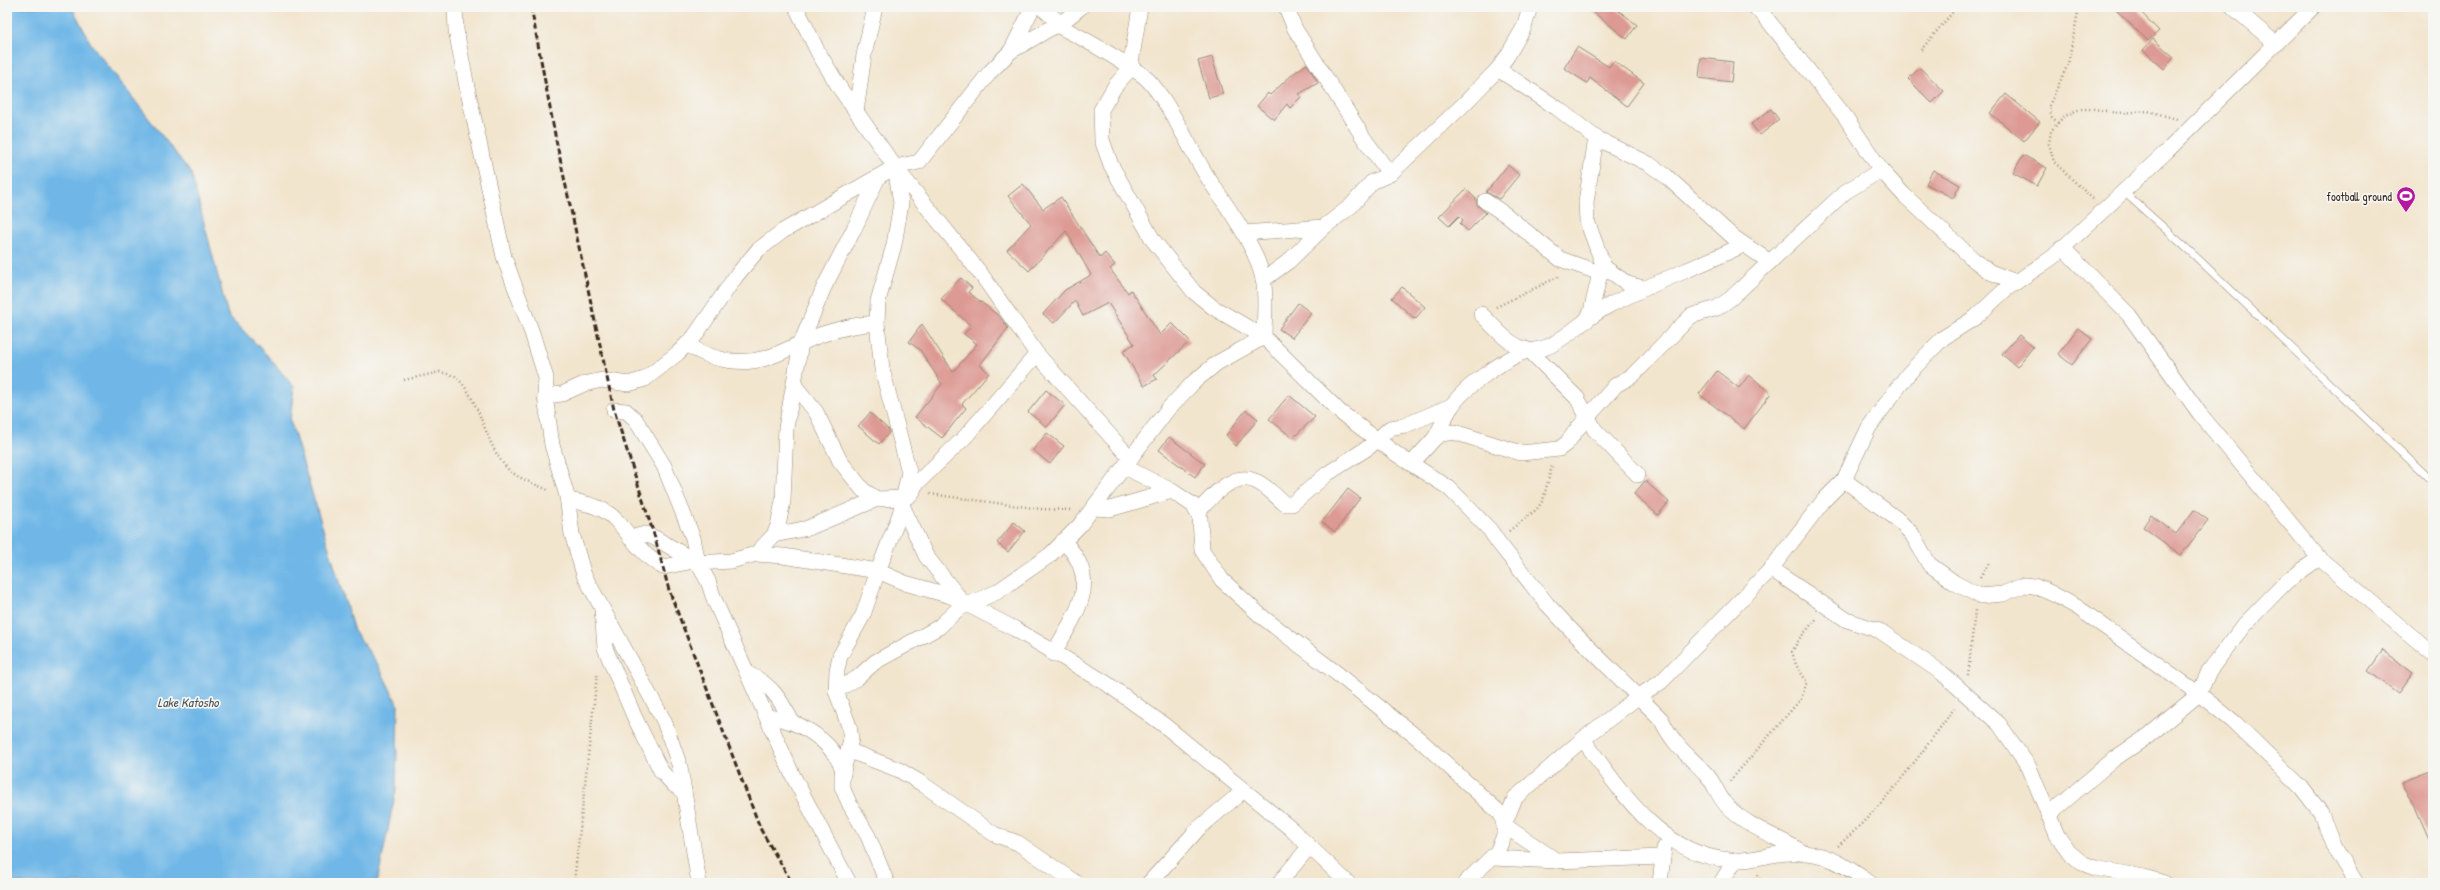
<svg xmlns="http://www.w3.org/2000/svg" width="2440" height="890" font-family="'Patrick Hand',sans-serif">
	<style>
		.water { fill: #70b7e7; stroke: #567082 }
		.building { fill: #dd9993 }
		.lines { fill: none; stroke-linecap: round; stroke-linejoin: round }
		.service-casing { stroke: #968876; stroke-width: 8 }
		.minor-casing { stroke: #968876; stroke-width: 16 }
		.path { stroke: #968876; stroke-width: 2.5; stroke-dasharray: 1 3; stroke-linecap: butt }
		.service { stroke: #fff; stroke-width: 7 }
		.minor { stroke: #fff; stroke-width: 15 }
		.rail { stroke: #3b2a1e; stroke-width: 3; stroke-dasharray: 6 3; stroke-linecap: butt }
		.labels { text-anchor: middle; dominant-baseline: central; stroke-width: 3.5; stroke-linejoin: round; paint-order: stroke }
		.poi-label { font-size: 12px; fill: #3b2a1e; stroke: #f6f6f2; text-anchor: end }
		.water-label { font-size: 13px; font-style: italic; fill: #4b545a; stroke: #f6f6f2 }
	</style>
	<rect width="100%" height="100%" fill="#f6f6f2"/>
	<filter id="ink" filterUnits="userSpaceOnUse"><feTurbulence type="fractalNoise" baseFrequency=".025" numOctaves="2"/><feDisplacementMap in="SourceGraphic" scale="8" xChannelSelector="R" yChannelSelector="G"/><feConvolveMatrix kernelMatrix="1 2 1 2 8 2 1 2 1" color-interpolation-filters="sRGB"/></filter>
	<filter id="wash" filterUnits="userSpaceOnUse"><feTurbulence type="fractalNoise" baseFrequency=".012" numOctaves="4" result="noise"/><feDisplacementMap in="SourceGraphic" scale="16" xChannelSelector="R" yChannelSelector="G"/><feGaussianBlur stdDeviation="0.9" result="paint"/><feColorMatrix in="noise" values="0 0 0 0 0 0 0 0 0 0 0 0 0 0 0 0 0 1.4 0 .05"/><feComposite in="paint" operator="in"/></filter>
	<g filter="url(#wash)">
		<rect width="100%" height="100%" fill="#f2e5ce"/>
		<path class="water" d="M 7,7 L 72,7 L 91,44 L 191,173 L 228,315 L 266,354 L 294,387 L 290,420 L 354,631 L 377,663 L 398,705 L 396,790 L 377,883 L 7,883 Z"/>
		<g id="blocks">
			<g class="building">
				<path d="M 1587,7 L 1614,7 L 1637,25 L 1627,39 Z"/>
				<path d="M 2113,7 L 2136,7 L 2159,31 L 2148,41 Z"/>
				<path d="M 2153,39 L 2174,57 L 2164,69 L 2143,50 Z"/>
				<path d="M 1577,47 L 1609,67 L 1614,61 L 1644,83 L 1627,106 L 1590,78 L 1587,83 L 1564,68 Z"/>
				<path d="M 1212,57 L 1223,94 L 1209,98 L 1198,61 Z"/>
				<path d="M 1701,58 L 1733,62 L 1731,82 L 1699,78 Z"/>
				<path d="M 1307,64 L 1318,83 L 1299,94 L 1301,97 L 1290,108 L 1287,104 L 1274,120 L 1257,106 L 1268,93 L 1270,95 L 1294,73 Z"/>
				<path d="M 1920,68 L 1944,91 L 1932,103 L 1908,79 Z"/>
				<path d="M 2006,94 L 2040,122 L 2024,141 L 1990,113 Z"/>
				<path d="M 1771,109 L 1779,120 L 1760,135 L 1751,124 Z"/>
				<path d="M 2023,155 L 2047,168 L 2037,186 L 2013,173 Z"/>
				<path d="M 1508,165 L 1519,175 L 1499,199 L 1486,192 Z"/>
				<path d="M 1933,170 L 1960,185 L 1953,198 L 1926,184 Z"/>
				<path d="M 1023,184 L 1043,209 L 1061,197 L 1100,258 L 1105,253 L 1115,265 L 1110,269 L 1128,293 L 1131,290 L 1160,335 L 1172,323 L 1190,341 L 1154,375 L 1157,379 L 1144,386 L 1123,351 L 1134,344 L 1108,303 L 1083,316 L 1075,301 L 1054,323 L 1043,314 L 1065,290 L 1091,275 L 1066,231 L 1029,271 L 1007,250 L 1031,224 L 1008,196 Z"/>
				<path d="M 1466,189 L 1476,199 L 1477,205 L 1486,213 L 1468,231 L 1460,224 L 1463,220 L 1459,216 L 1449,226 L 1439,217 Z"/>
				<path d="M 961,278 L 972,288 L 968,292 L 999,316 L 1008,328 L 980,365 L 989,373 L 962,404 L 966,408 L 942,438 L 915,417 L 942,384 L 920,350 L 909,342 L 922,324 L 953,372 L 977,344 L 964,334 L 971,326 L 941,299 Z"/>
				<path d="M 1402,287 L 1425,307 L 1415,319 L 1392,298 Z"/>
				<path d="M 1298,303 L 1311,313 L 1292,338 L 1279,329 Z"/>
				<path d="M 2078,328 L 2092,339 L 2072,365 L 2058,354 Z"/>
				<path d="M 2019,335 L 2033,347 L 2017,367 L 2002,354 Z"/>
				<path d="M 1717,371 L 1739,388 L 1749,375 L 1771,393 L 1744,429 L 1699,394 Z"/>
				<path d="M 1046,390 L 1065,405 L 1047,427 L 1028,412 Z"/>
				<path d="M 1289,395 L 1315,417 L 1293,438 L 1269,419 Z"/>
				<path d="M 1246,410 L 1258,419 L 1236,446 L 1226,435 Z"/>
				<path d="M 870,413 L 889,430 L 889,433 L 879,444 L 858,426 Z"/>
				<path d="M 1047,433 L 1064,446 L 1050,464 L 1033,450 Z"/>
				<path d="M 1169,437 L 1205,464 L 1195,477 L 1159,450 Z"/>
				<path d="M 1645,481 L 1669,502 L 1658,515 L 1634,494 Z"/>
				<path d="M 1348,489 L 1360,498 L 1335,532 L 1322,522 Z"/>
				<path d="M 2194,510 L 2208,520 L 2181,555 L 2143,527 L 2151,515 L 2176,534 Z"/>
				<path d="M 1014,522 L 1025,531 L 1008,552 L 997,543 Z"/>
				<path d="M 2383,650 L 2413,673 L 2398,693 L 2368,671 Z"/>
				<path d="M 2433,770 L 2433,848 L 2416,809 L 2402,782 Z"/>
			</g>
		</g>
	</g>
	<g filter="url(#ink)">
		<use href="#blocks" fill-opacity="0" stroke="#968876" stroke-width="1"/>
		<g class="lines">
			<defs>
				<path id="service" d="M 2123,191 L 2194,255 L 2433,482"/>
				<g id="minor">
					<path d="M 455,7 L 456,30 L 467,87 L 504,257 L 532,333 L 546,378 L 545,396 L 552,445 L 567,496 L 572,534 L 584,575 L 664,721 L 680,767 L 699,883"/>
					<path d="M 796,7 L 818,52 L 841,90 L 895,167 L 981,274 L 1037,354 L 1131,459"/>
					<path d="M 1041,7 L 1060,23"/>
					<path d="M 1286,7 L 1295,29 L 1365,140 L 1390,174"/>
					<path d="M 1755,7 L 1762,13 L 1844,115 L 1881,170 L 1904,195 L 1974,260 L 1990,272 L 2016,282"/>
					<path d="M 2233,7 L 2276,44"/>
					<path d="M 1057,25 C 1087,40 1114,56 1141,74 C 1163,89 1190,149 1205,173 C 1226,207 1254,240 1263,279 C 1267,297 1264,319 1264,337 L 1340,412 L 1399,456 L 1449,488 L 1490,530 L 1498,542 L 1547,604 L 1574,633 L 1661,719 C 1675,748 1687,753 1707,775 C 1716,785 1718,798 1729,808 C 1750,828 1778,837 1802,852"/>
					<path d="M 1011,51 L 1033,7"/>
					<path d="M 1498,69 L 1557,108 L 1596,138 L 1649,164 L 1666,176 L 1733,237 L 1770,262"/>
					<path d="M 856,112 L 864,55 L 875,7"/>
					<path d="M 1596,138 L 1586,202 L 1587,221 L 1604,267"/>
					<path d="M 1485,201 L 1506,215 L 1560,259 L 1600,273 L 1604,267 L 1628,284 L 1643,288"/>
					<path d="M 1244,233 L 1324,227"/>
					<path d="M 2062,247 L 2129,315 L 2200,414 L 2319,558 L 2433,654"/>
					<path d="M 1263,280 L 1289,261 L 1324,227 L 1351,206 L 1372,182 L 1390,174 L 1465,103 L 1498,69 L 1508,55 L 1524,27 L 1530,7"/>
					<path d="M 1481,314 C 1496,328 1508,346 1529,350 L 1577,398 L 1595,430 L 1638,475"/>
					<path d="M 1586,321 L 1591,312 L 1600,273"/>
					<path d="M 687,344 C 710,360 739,366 766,358 C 786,352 804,340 823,334 C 841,328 859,324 877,323"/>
					<path d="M 794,385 L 816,412 L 840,461 L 863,490 L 877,499 L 905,498 L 912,494 L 915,485 L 965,437 L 1037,354"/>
					<path d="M 545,396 L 562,394 L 584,384 L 602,380 L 628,384 L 645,379 L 678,353 L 694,337 L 736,276 L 758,250 L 783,231 L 895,167"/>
					<path d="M 614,410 L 626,411 L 635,419 L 664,466 L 693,538 L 698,563 L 708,581 L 714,599 L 792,774 L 849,883"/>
					<path d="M 1435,438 C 1441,428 1445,415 1452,406 C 1463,388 1500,363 1519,354 C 1532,348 1540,352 1553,344 C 1572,333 1588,317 1608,306 C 1652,283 1698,267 1743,245"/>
					<path d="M 1412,463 L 1435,438 L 1441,434 L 1454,432 L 1521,453 L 1559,449 L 1567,443 L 1578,428 L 1616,385 L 1632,376 L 1691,316 L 1717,308 L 1730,299 L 1845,192 L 1881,170"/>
					<path d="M 1125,467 L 1172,491 L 1193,505 L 1200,518 L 1202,550 L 1222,580 L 1261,616 L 1343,678 L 1419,739 L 1501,814 L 1504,825 L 1557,861"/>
					<path d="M 1844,480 L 1897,519 L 1912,534 L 1929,564 L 1955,583 L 1980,596 L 2003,594 L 2024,585 L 2034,586 L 2051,593 L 2077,607 L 2199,694 L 2234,722 L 2301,787 L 2321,813 L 2333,845 L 2356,883"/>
					<path d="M 568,500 C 579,502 592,504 603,510 C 625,522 635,552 663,567 L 694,561"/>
					<path d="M 901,503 L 926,556 L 961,600"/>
					<path d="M 1093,508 L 1110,509 L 1172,491"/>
					<path d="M 1198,512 C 1211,497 1233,471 1255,481 C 1266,485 1276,497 1285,504 L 1292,504 L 1327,474 L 1369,447 L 1390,428 L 1406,425 L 1451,406"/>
					<path d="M 774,535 L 808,528 L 877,499"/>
					<path d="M 630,538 L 645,534 L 655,538 L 698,563 L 731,561 L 756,554 L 783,556 L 878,571 L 905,583 L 951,596 L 1015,629 L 1106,683 L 1164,725 L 1290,828 L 1348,883"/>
					<path d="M 756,554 L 774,535 L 778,526 L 783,501 L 786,428 L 801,343 L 824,287 L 854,229 L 878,177"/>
					<path d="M 1771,569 L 1847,620 L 1880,631 L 1942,673 L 1999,724 L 2029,767 L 2057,835 L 2069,852 L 2082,863 L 2095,868 L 2144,877 L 2164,883"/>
					<path d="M 602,609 L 605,648 L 634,716 L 661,771 L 674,785 L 684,791"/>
					<path d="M 1053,654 C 1075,614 1104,581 1063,541"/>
					<path d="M 748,674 C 771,684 781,700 792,722"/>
					<path d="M 836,691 L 857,678 L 875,662 L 939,627 L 958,609 L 997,592 L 1050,555 L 1080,525 L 1168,409 L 1195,381 L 1217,363 L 1264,337 L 1214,308 L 1194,292 L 1153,240 L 1111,165 L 1102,140 L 1101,110 L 1115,86 L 1130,69 L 1140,7"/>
					<path d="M 768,717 C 797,719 829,739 841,765 C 842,769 844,770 843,774"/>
					<path d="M 1583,739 C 1620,790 1660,855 1730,860 C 1744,861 1758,858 1772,855 C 1817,848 1833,857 1870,883"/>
					<path d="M 850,751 L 899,770 L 921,783 L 994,834 L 1018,843 L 1076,883"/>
					<path d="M 2048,815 L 2114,759 L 2148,736 L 2199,694 L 2209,671 L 2244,625 L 2286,582 L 2319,558"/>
					<path d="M 1493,858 L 1557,861 L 1663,857"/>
					<path d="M 887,883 L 868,836 L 850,805 L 842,787 L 842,775 L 851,739 L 849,726 L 836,691 L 837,670 L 840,656 L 863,615 L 878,571 L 900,514 L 909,472 L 882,369 L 877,323 L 878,301 L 894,245 L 901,203 L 895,167 L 919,162 L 990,72 L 1011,51 L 1065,20 L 1081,7"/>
					<path d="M 1149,883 L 1199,828 L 1243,791"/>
					<path d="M 1279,883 L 1309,847"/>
					<path d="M 1465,883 L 1497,852 L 1504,836 L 1504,825 L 1515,798 L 1583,739 L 1639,696 L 1661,682 L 1771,569 L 1824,500 L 1844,480 L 1869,427 L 1908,374 L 1943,338 L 1976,317 L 2006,289 L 2053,257 L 2167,151 L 2313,7"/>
					<path d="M 1660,883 L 1664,848"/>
					<path d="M 1721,883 L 1735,860"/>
				</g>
			</defs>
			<use href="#service" class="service-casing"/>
			<use href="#minor" class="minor-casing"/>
			<g class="path">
				<path d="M 1921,50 L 1957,7"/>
				<path d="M 2058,123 L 2052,117 L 2049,106 L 2068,64 L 2079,7"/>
				<path d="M 2093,199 L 2054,162 L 2049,144 L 2051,131 L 2063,117 L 2080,109 L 2094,109 L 2118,113 L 2148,111 L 2177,119"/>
				<path d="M 1496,307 L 1560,276"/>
				<path d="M 404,380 L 440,372 L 455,376 C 482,400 484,446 509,470 C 519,479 535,484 548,490"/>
				<path d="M 930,494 L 1041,509 L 1070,510"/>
				<path d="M 1509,531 L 1537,509 L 1543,500 L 1552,466"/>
				<path d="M 1980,578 L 1990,561"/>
				<path d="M 1968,675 L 1975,610"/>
				<path d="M 1730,781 L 1801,699 L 1807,682 L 1796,665 L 1792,652 L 1800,638 L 1817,618"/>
				<path d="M 1838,846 C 1885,805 1920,755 1956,706"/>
				<path d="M 1757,875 L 1762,883"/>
				<path d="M 574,883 L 597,675"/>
			</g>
			<use href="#service" class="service"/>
			<use href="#minor" class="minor"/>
			<path class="rail" d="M 531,7 L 556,140 L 614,410 L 655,538 L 669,590 L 761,830 L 792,883"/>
		</g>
	</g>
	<defs>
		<symbol id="stadium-pin" viewBox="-11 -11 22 30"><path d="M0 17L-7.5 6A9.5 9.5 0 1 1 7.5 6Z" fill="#b5179e" stroke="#f6f6f2"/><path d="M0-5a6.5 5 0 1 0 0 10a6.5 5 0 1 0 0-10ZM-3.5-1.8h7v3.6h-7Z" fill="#fff"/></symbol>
	</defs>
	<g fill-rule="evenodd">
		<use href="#stadium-pin" x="2395" y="185" width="22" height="30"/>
	</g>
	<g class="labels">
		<g class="poi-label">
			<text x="2392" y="196">football ground</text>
		</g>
		<g class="water-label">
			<text x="188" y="702">Lake Katosho</text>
		</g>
	</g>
	<rect width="2440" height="890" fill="none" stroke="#f6f6f2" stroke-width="24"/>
</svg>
